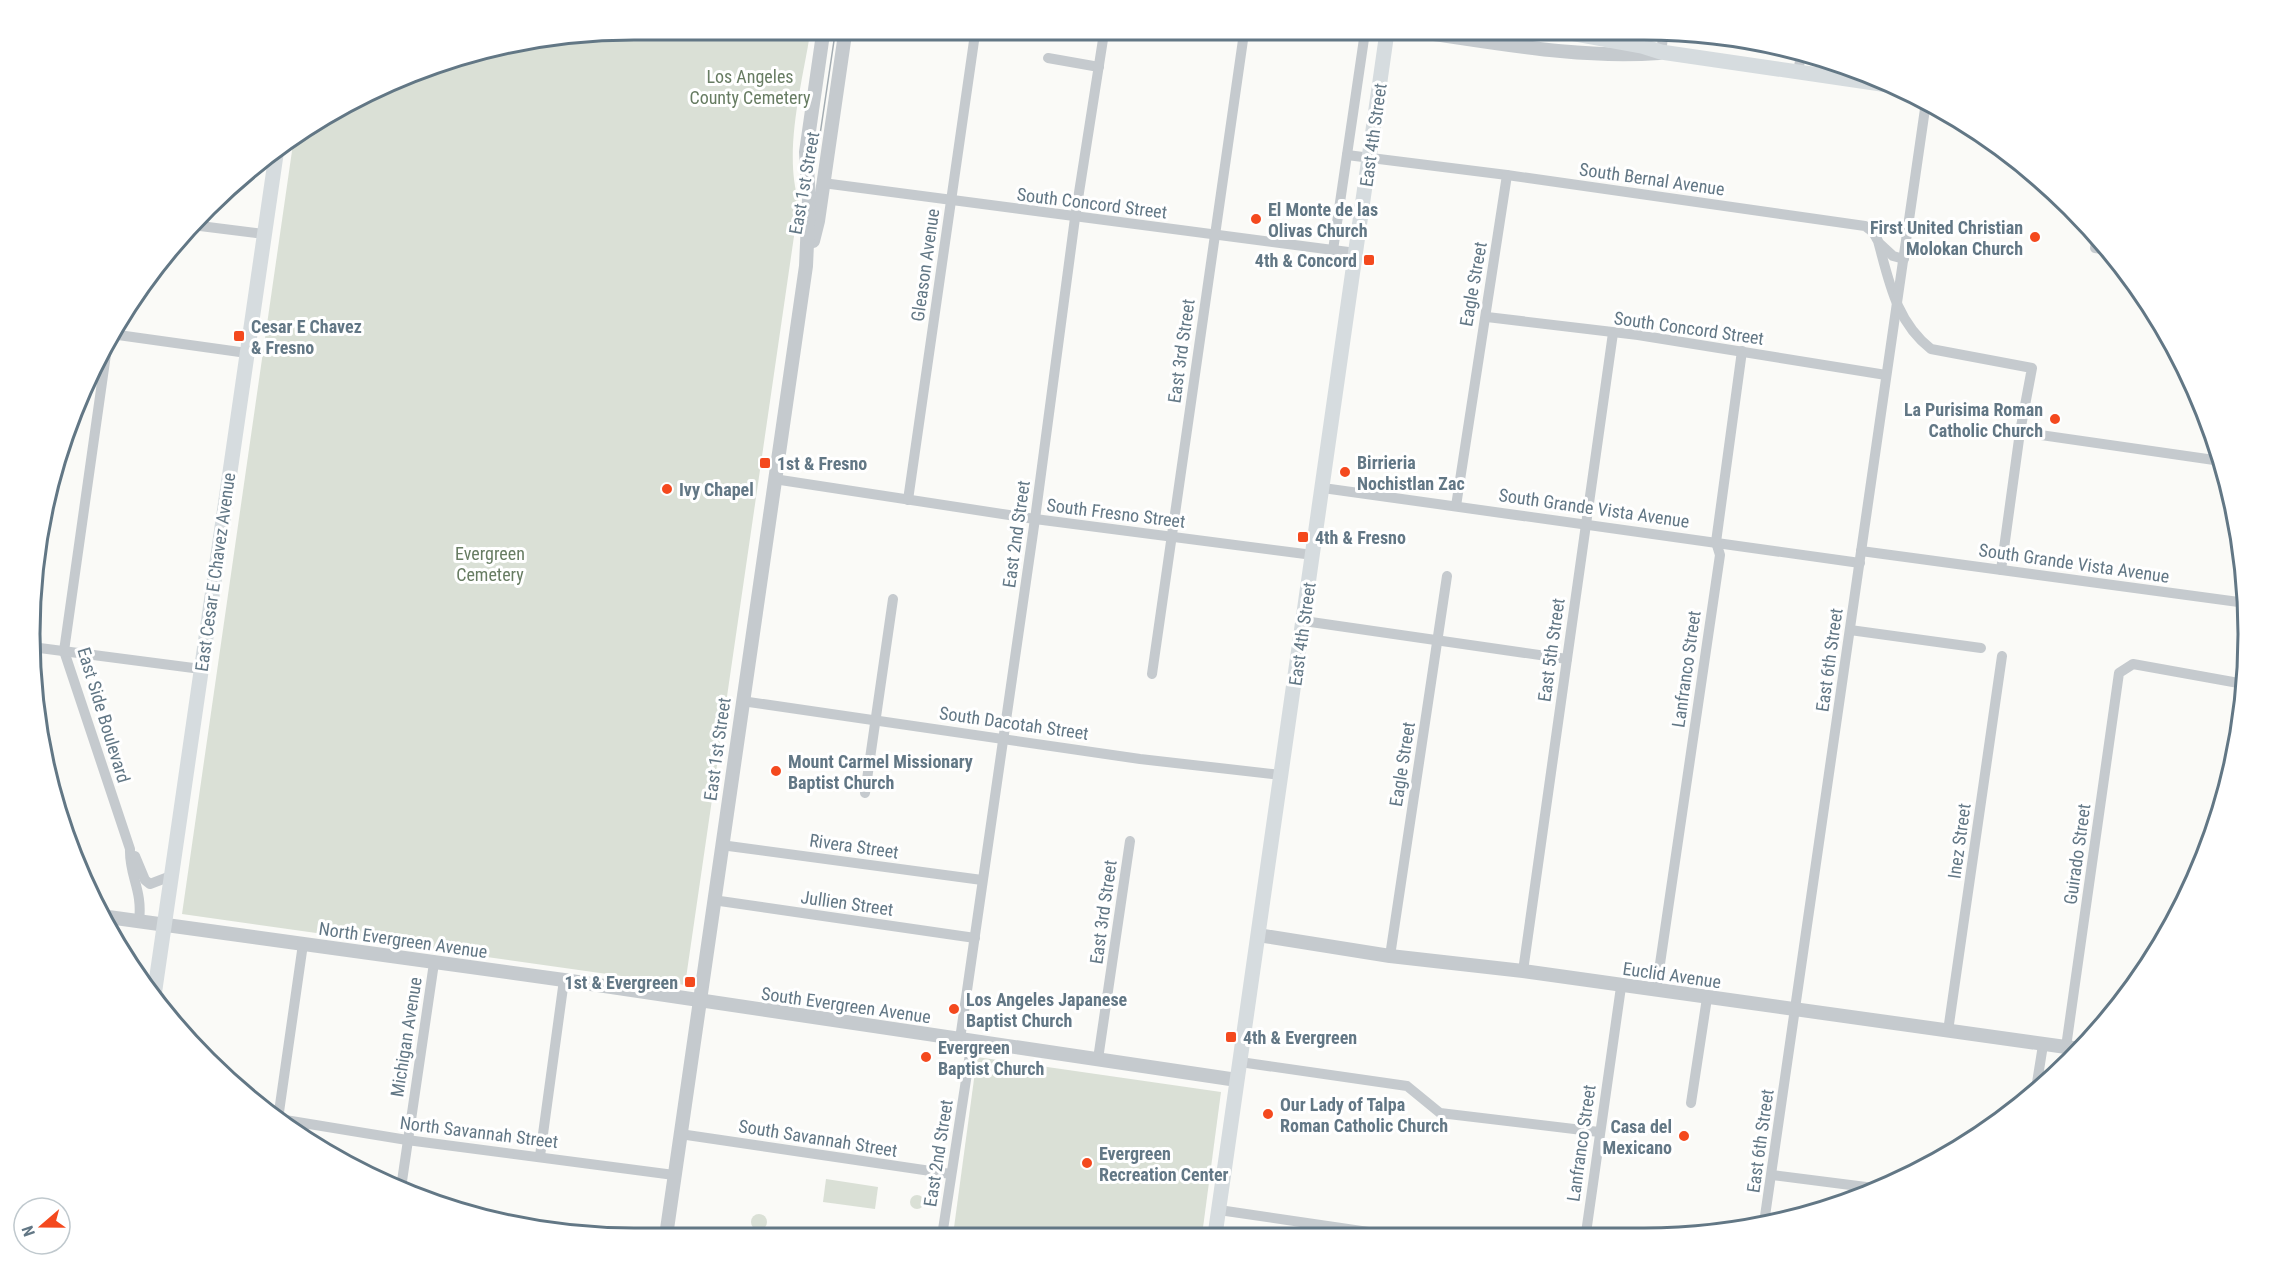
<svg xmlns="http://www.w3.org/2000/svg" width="2278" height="1268" font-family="'Roboto Condensed',sans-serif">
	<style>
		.green { fill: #dae0d6 }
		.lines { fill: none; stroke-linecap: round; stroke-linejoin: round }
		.minor { stroke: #c5cace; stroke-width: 10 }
		.tertiary { stroke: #c5cace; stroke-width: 14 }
		.secondary { stroke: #d6dcdf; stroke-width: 15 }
		.tram { stroke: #a3acb2; stroke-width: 1.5 }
		.poi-dot { fill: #f4491e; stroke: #fff; stroke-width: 2 }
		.labels { text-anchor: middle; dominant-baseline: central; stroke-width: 6; stroke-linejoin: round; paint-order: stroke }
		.park-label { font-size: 18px; fill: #677c62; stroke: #fff }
		.street-label { font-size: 18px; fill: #627785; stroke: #fff }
		.poi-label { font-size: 18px; font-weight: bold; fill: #627785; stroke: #fff; text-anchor: start }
		.rim { fill: none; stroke: #627785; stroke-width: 3 }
	</style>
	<rect width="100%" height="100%" fill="#fafaf7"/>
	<g class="green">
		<path d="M 810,34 C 802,84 783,154 799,202 L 685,985 L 182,914 L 294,137 L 367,92 L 440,62 L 555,35 Z"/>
		<path d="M 977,1057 L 1221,1092 L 1202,1235 L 953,1235 Z"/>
		<path d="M 826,1179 L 878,1187 L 875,1209 L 823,1202 Z"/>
		<circle cx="917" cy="1202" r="7"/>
		<circle cx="759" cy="1222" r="8"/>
	</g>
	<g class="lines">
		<g class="minor">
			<path d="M 1661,52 L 1664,31"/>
			<path d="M 1048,58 L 1099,67"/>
			<path d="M 1798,72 L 1801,55"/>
			<path d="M 1347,155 L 1507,175 L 1865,226 L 1873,232 L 1878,241 C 1889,281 1896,322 1931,349 L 2032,368 L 2020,432 L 2001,570"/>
			<path d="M 823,183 L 1356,253"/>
			<path d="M 192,225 L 264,234"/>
			<path d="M 2097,238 L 2095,248 L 2108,250"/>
			<path d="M 1880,244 L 1893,256 L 1904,259"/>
			<path d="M 1333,250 L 1365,32"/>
			<path d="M 1487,317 L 1638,335 L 1886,375"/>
			<path d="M 111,334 L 247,353"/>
			<path d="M 108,340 L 64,651 L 130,849 C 129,876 143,890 139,921"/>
			<path d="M 2020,432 L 2221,461"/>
			<path d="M 774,479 L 1035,519 L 1313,555"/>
			<path d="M 1323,488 L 1860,563"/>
			<path d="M 908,500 L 975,34"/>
			<path d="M 1456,506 L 1507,175"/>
			<path d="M 1861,551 L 2246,603"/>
			<path d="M 1304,621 L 1567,659"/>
			<path d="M 1850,630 L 1981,648"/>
			<path d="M 32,647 L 201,669"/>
			<path d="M 1152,674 L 1244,33"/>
			<path d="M 742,701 L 1140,759 L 1281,775"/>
			<path d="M 865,793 L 893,599"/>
			<path d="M 721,845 L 982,880"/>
			<path d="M 135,856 L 145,880 L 150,884 L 171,876"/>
			<path d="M 713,900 L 975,938"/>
			<path d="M 1390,956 L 1447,576"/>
			<path d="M 1523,971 L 1613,333"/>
			<path d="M 1656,991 L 1720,555 L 1716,542 L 1742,351"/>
			<path d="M 1948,1031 L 2002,656"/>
			<path d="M 960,1039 L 1035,519 L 1075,218 L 1104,33"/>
			<path d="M 2066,1047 L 2119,673 L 2133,664 L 2244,684"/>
			<path d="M 1098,1059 L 1130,841"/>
			<path d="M 1240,1062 L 1407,1086 L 1440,1113 L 1599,1132"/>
			<path d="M 2036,1089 L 2043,1045"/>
			<path d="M 1691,1103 L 1707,998"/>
			<path d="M 278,1119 L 303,944"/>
			<path d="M 279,1119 L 407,1140 L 674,1175"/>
			<path d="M 680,1134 L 951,1174"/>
			<path d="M 540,1156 L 564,980"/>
			<path d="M 1772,1175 L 1874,1188"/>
			<path d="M 401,1188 L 434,963"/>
			<path d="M 1219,1210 L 1382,1234"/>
			<path d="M 1764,1223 L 1926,102"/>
			<path d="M 1586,1233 L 1621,987"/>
			<path d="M 942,1236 L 970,1054 L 966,1040"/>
		</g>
		<g class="tertiary">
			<path d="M 1420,32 C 1499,43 1579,59 1659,53"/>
			<path d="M 813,241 L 818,221 L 845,34"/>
			<path d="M 101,916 L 564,980 L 1237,1080"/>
			<path d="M 1258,935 L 1390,956 L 1523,971 L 2080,1049"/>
			<path d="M 666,1236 L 806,266 L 809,199 L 806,152 L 823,34"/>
		</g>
		<g class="secondary">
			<path d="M 1565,32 L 1642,46 L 1661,52 L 1888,85"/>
			<path d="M 154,996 L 277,148"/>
			<path d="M 1215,1235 L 1387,32"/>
		</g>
		<path class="tram" d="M 818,148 L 835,34"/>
	</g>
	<g class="poi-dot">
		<circle cx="1256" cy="219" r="6"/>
		<circle cx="2035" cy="237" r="6"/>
		<rect x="1363" y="254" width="12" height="12" rx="3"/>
		<rect x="233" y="330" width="12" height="12" rx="3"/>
		<circle cx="2055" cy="419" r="6"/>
		<rect x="759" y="457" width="12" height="12" rx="3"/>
		<circle cx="1345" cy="472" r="6"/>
		<circle cx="667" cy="489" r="6"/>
		<rect x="1297" y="531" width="12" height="12" rx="3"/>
		<circle cx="776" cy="771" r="6"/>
		<rect x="684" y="976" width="12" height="12" rx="3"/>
		<circle cx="954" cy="1009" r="6"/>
		<rect x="1225" y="1031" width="12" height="12" rx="3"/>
		<circle cx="926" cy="1057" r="6"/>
		<circle cx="1268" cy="1114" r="6"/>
		<circle cx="1684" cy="1136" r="6"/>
		<circle cx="1087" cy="1163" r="6"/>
	</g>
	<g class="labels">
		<g class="park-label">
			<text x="750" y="76">Los Angeles<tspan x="750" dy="21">County Cemetery</tspan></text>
			<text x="490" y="553">Evergreen<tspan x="490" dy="21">Cemetery</tspan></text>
		</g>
		<g class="street-label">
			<text transform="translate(1373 135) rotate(-82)">East 4th Street</text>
			<text transform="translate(1652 179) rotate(8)">South Bernal Avenue</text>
			<text transform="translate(804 183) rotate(-80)">East 1st Street</text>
			<text transform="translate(1092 203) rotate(7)">South Concord Street</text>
			<text transform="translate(925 265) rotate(-82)">Gleason Avenue</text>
			<text transform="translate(1473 284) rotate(-80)">Eagle Street</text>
			<text transform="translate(1689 328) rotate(8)">South Concord Street</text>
			<text transform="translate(1181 351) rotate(-82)">East 3rd Street</text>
			<text transform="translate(1594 508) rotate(8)">South Grande Vista Avenue</text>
			<text transform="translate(1116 513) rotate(7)">South Fresno Street</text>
			<text transform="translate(1016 534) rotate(-82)">East 2nd Street</text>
			<text transform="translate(2074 563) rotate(8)">South Grande Vista Avenue</text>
			<text transform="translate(215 572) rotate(-82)">East Cesar E Chavez Avenue</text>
			<text transform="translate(1302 634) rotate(-82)">East 4th Street</text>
			<text transform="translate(1551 650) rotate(-82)">East 5th Street</text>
			<text transform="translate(1829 660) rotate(-82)">East 6th Street</text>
			<text transform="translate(1686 669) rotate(-82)">Lanfranco Street</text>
			<text transform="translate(104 715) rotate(73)">East Side Boulevard</text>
			<text transform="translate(1014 723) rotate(8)">South Dacotah Street</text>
			<text transform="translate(717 749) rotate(-82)">East 1st Street</text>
			<text transform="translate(1402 764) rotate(-81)">Eagle Street</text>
			<text transform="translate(1959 841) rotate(-82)">Inez Street</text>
			<text transform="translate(854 846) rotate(8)">Rivera Street</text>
			<text transform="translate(2077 854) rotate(-82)">Guirado Street</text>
			<text transform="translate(847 903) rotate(8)">Jullien Street</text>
			<text transform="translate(1103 912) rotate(-82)">East 3rd Street</text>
			<text transform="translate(403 940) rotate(8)">North Evergreen Avenue</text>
			<text transform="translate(1672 975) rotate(8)">Euclid Avenue</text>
			<text transform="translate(846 1005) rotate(8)">South Evergreen Avenue</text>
			<text transform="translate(406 1037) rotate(-81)">Michigan Avenue</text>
			<text transform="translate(479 1132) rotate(7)">North Savannah Street</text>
			<text transform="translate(818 1138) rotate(9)">South Savannah Street</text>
			<text transform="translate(1760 1141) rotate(-82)">East 6th Street</text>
			<text transform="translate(1581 1143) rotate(-82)">Lanfranco Street</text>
			<text transform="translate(938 1153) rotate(-81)">East 2nd Street</text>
		</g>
		<g class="poi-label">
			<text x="1268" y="209">El Monte de las<tspan x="1268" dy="21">Olivas Church</tspan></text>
			<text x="2023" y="227" text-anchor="end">First United Christian<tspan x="2023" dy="21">Molokan Church</tspan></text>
			<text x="1357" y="260" text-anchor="end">4th &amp; Concord</text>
			<text x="251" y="326">Cesar E Chavez<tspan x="251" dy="21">&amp; Fresno</tspan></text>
			<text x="2043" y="409" text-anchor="end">La Purisima Roman<tspan x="2043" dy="21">Catholic Church</tspan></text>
			<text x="1357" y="462">Birrieria<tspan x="1357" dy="21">Nochistlan Zac</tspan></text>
			<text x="777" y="463">1st &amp; Fresno</text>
			<text x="679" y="489">Ivy Chapel</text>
			<text x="1315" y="537">4th &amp; Fresno</text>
			<text x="788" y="761">Mount Carmel Missionary<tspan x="788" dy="21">Baptist Church</tspan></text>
			<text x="678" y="982" text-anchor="end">1st &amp; Evergreen</text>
			<text x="966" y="999">Los Angeles Japanese<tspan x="966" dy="21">Baptist Church</tspan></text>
			<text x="1243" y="1037">4th &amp; Evergreen</text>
			<text x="938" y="1047">Evergreen<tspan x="938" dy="21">Baptist Church</tspan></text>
			<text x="1280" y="1104">Our Lady of Talpa<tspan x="1280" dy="21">Roman Catholic Church</tspan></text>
			<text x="1672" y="1126" text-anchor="end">Casa del<tspan x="1672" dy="21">Mexicano</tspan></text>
			<text x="1099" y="1153">Evergreen<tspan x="1099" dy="21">Recreation Center</tspan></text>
		</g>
	</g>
	<path d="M0 0H2278V1268H0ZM634 40H1644A594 594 0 0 1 2238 634V634A594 594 0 0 1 1644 1228H634A594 594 0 0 1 40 634V634A594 594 0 0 1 634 40Z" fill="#fff" fill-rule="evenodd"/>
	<path class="rim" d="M634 40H1644A594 594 0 0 1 2238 634V634A594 594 0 0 1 1644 1228H634A594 594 0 0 1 40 634V634A594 594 0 0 1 634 40Z"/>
	<g transform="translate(42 1226) rotate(250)"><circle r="28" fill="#ffffff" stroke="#c0c9ce" stroke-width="1.5"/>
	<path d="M0-4.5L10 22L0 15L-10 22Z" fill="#f4491e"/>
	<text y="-9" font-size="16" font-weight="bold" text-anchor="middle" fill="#627785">N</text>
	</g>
</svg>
